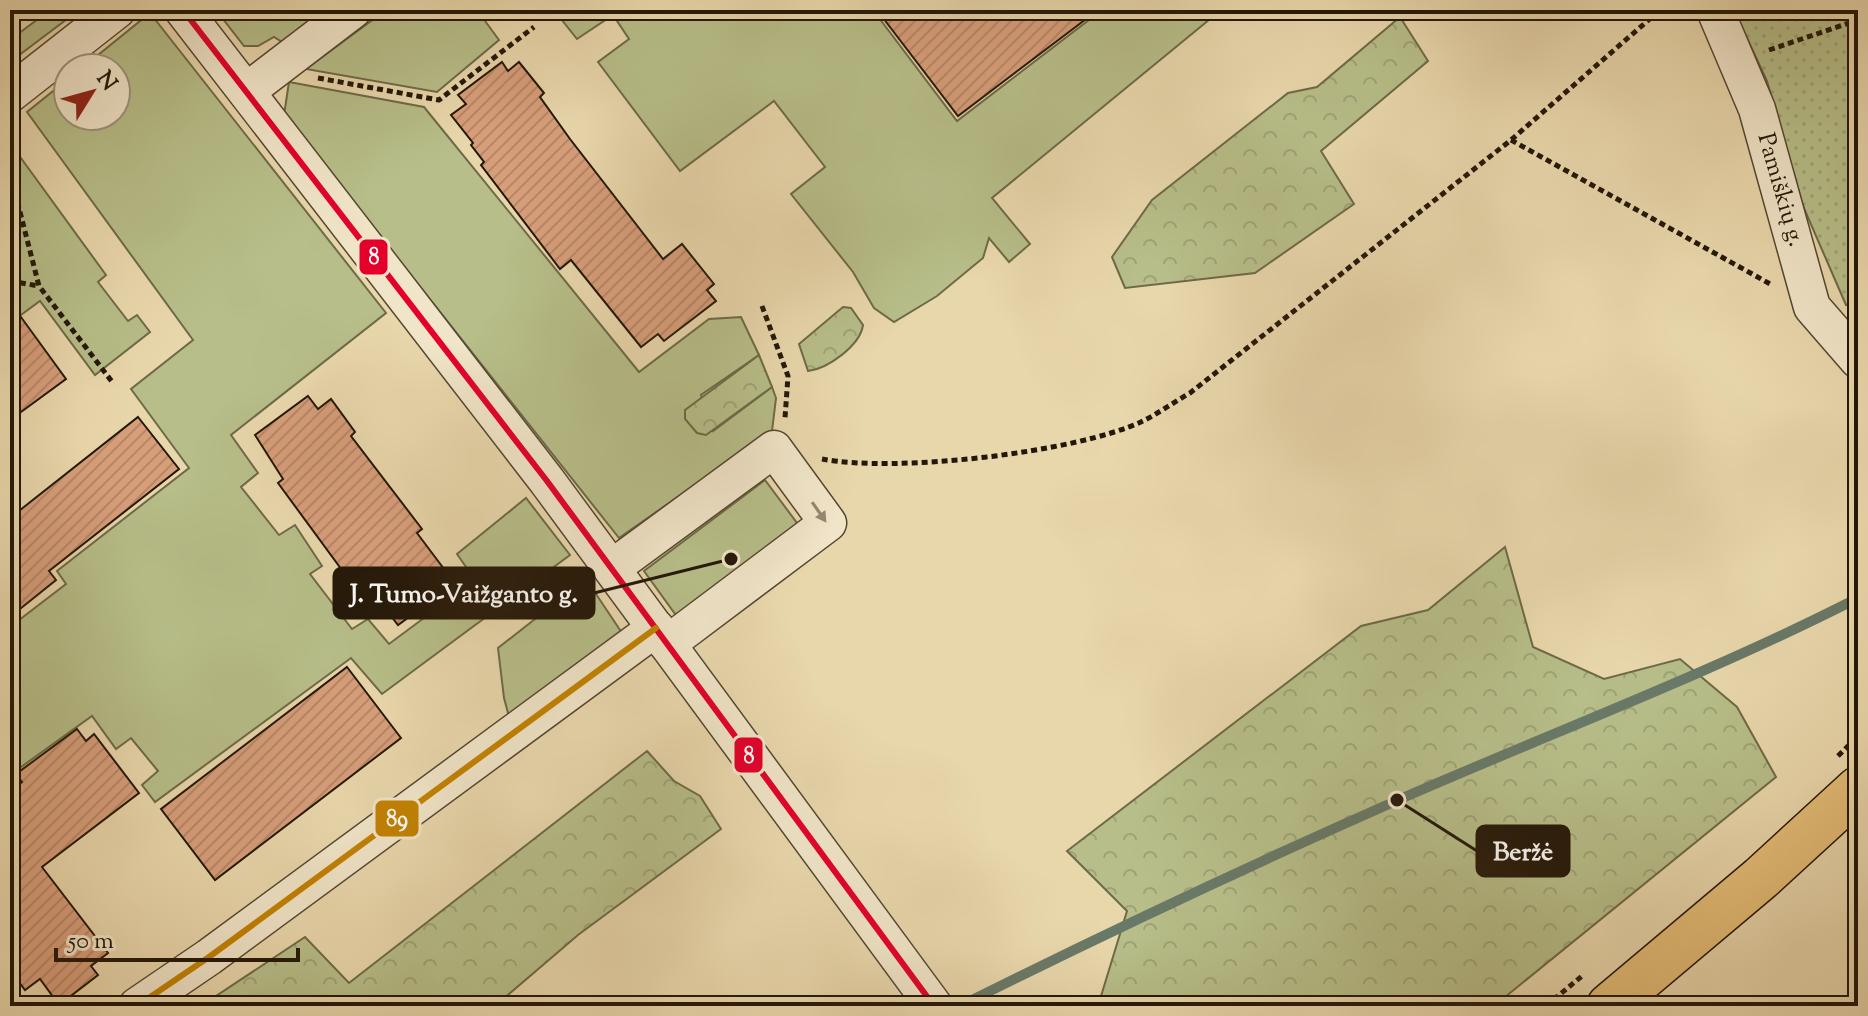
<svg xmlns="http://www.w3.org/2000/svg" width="1868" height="1016" font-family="'Sorts Mill Goudy',serif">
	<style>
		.grass { fill: #b7be89; stroke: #6d6a48; stroke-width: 2 }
		.forest { fill: url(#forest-crowns); stroke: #6d6a48; stroke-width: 2 }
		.park { fill: url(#park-dots); stroke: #6d6a48; stroke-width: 2 }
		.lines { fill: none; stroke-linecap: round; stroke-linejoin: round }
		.stream { stroke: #697968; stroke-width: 10 }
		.building { fill: url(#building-hatch); stroke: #231708; stroke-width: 2 }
		.minor-casing { stroke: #544731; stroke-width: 39 }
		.major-casing { stroke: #231708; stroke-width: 47 }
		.path { stroke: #231708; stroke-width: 5; stroke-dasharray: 6 4; stroke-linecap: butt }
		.minor { stroke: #f1e5c9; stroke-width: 36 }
		.major { stroke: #e4bc76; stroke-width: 44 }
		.bus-1-casing { stroke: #f1e5c9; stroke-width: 12 }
		.bus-2-casing { stroke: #f1e5c9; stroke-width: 12 }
		.bus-1 { stroke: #e4002b; stroke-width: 6 }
		.bus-2 { stroke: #c28202; stroke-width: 6 }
		.oneway { fill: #948872 }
		.labels { text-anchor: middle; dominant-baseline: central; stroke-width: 8; stroke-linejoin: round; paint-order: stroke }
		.street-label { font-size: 24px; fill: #231708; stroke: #f1e5c9 }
		.leader { fill: none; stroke: #231708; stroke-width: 3 }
		.callout-dot { fill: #231708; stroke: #f1e5c9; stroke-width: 3 }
		.callout { fill: #231708; stroke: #231708; stroke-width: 3 }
		.callout-label { font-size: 26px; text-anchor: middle; font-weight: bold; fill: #fff }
		.line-badge { stroke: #f1e5c9; stroke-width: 3 }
		.badge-label { font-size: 22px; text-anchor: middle; font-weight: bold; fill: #fff }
	</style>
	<defs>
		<pattern id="forest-crowns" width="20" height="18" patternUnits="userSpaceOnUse" patternTransform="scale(2)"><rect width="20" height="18" fill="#b7be89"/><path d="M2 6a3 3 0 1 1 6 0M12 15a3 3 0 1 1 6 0" fill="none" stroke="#9da375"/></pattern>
		<pattern id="park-dots" width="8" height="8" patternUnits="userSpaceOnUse" patternTransform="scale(2)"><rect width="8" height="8" fill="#b7be89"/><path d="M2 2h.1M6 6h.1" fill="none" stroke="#9da375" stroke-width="1.8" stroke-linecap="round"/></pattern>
		<pattern id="building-hatch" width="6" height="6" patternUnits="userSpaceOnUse" patternTransform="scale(2)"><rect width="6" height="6" fill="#d79e7a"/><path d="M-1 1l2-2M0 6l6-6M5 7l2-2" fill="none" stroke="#b88768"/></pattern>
	</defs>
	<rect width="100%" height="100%" fill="#e9d7ac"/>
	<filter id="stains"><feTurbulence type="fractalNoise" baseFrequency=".0025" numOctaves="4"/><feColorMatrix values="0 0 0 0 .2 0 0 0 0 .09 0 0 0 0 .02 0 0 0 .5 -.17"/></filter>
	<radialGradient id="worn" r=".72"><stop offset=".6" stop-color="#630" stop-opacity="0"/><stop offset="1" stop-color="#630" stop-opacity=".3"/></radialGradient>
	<g class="grass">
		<path d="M 50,10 L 79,10 L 10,62 L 10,40 Z"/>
		<path d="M 216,10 L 324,10 L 282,42 L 274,37 L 258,46 L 244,46 Z"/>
		<path d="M 386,10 L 477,10 L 499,40 L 437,92 L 306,69 Z"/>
		<path d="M 554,10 L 873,10 L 957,121 L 1102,10 L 1221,10 L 992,198 L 1030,244 L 1009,262 L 989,238 L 983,258 L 937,296 L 894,322 L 874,308 L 853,272 L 791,194 L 825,167 L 774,101 L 680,171 L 598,62 L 629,39 L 613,15 L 577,39 Z"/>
		<path d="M 150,13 L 386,313 L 231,435 L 258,473 L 241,487 L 279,535 L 295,525 L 322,566 L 310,574 L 352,629 L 368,619 L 389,644 L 475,580 L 457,554 L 526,498 L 570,555 L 382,694 L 351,658 L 155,802 L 142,785 L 158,771 L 131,738 L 116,749 L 92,716 L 10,775 L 10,627 L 66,584 L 57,571 L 189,468 L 131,389 L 193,340 L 27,112 L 68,79 L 68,116 L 116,116 L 116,68 L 82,68 Z"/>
		<path d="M 289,82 L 424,107 L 639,372 L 709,319 L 741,317 L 759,355 L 701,395 L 713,431 L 772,387 L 776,398 L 772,431 L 619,538 L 284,115 Z"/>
		<path d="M 10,143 L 106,275 L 98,282 L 128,321 L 137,315 L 150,332 L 95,375 L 40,301 L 10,323 Z"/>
		<path d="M 765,480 L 800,527 L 678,618 L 644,571 Z"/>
		<path d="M 586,579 L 624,636 L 511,724 L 504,698 L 498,648 Z"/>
	</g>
	<g class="forest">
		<path d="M 1400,17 L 1428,61 L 1321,151 L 1354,204 L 1255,273 L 1125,288 L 1112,257 L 1152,200 L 1288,93 L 1317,87 Z"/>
		<path d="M 843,307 L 851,308 L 863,325 C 860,346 827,369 808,371 L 799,344 Z"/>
		<path d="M 759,355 L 772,387 L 706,435 L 697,433 L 685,419 L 685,410 Z"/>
		<path d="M 1505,547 L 1533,647 L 1604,679 L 1680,659 L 1737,707 L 1776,777 L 1494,1006 L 1098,1006 L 1127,911 L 1067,851 L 1361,626 L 1428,610 Z"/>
		<path d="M 647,751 L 674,781 L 700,796 L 721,829 L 578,935 L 495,1006 L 201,1006 L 305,937 L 349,983 Z"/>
	</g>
	<path class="park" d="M 1734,10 L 1858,10 L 1858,302 L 1846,305 L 1803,206 L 1767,81 Z"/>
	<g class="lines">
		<path class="stream" d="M 960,1006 C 1104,934 1251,865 1398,800 C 1551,733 1709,674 1858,598"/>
	</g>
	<g class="building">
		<path d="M 877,10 L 1098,10 L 958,116 Z"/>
		<path d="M 502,62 L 508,71 L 519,62 L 544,93 L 540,97 L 570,139 L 663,259 L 682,244 L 714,284 L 707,290 L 716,301 L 664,341 L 658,334 L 641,347 L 571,260 L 560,269 L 481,165 L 484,162 L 471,145 L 473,143 L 451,115 L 466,104 L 458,95 Z"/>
		<path d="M 10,302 L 66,379 L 10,420 Z"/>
		<path d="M 308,396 L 318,409 L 331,399 L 355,432 L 351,436 L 422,529 L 417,533 L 444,569 L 432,577 L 443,592 L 398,625 L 378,599 L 366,608 L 344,579 L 347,577 L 278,483 L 283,479 L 255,435 Z"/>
		<path d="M 138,417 L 179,469 L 49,571 L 56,580 L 10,617 L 10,518 Z"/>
		<path d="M 347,667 L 401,738 L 215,880 L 161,809 Z"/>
		<path d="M 77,729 L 86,741 L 94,734 L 139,793 L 42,867 L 108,953 L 91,966 L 98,975 L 59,1005 L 40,979 L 25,990 L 10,970 L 10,791 L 22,782 L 16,774 Z"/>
	</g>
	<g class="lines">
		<defs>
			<g id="minor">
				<path d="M 183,10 L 547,481 L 934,1006"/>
				<path d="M 1715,10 L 1757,109 L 1812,307 L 1858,360"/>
				<path d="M 247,91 L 353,10"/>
				<path d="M 10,94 L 117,10"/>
				<path d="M 612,568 L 774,449 L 828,523 L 667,644"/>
				<path d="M 137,1006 L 209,957 L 656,628"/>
			</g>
			<path id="major" d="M 1609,1006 L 1761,878 L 1858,789"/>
		</defs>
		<use href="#minor" class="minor-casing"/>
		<use href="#major" class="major-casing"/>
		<g class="path">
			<path d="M 1769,50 L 1858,20"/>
			<path d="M 318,78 L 439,100 L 534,27"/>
			<path d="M 1511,140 L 1772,285"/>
			<path d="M 10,173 L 39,286 L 113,383"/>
			<path d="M 10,281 L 39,286"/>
			<path d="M 762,306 L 788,376 L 785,418"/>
			<path d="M 822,459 C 894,473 1076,453 1143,421 C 1159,413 1174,402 1190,393 L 1511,140 L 1660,10"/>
			<path d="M 1838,756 L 1858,736"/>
			<path d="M 1546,1006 L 1582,976"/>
		</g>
		<use href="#minor" class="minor"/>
		<use href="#major" class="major"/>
		<defs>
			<path id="bus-1" d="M 183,10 L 547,481 L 934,1006"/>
			<path id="bus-2" d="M 137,1006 L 209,957 L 656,628"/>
		</defs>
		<use href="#bus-1" class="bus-1-casing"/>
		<use href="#bus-2" class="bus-2-casing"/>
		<use href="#bus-1" class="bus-1"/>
		<use href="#bus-2" class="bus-2"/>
	</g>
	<defs><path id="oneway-solid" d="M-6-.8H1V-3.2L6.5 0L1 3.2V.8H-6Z" transform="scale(2)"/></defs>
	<use class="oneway" href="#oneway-solid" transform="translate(819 512) rotate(55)"/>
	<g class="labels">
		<g class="street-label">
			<text transform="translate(1780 190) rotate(74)">Pamiškių g.</text>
		</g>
	</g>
	<path class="leader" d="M731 559L594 593M1397 800L1477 851"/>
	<g class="callout-dot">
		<circle cx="731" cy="559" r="8"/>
		<circle cx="1397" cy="800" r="8"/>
	</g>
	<g class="callout">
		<rect x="334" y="568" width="260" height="50" rx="8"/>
		<rect x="1477" y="826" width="92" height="50" rx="8"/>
	</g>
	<g class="callout-label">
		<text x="464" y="602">J. Tumo-Vaižganto g.</text>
		<text x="1523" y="860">Beržė</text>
	</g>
	<g class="line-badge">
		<rect x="358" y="238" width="31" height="38" rx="8" fill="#e4002b"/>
		<rect x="733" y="736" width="31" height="38" rx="8" fill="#e4002b"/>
		<rect x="374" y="799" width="46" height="39" rx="8" fill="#c28202"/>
	</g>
	<g class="badge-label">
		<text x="374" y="264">8</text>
		<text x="749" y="763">8</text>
		<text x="397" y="826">89</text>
	</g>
	<rect width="1868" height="1016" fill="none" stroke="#e9d7ac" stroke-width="40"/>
	<rect x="12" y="12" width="1844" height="992" fill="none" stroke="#231708" stroke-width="4"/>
	<rect x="20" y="20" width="1828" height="976" fill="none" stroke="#231708" stroke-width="2"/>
	<g transform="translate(92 92) rotate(53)"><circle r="38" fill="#f1e5c9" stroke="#9f937c" stroke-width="2"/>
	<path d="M0-6L14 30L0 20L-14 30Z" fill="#8f2418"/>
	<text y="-12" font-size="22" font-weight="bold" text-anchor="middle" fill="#231708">N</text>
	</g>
	<path d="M56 948v12h242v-12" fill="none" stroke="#231708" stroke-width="4"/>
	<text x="68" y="948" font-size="24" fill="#231708" stroke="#f1e5c9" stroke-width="6" paint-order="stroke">50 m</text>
	<rect width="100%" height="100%" filter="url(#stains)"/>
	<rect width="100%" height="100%" fill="url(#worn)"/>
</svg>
